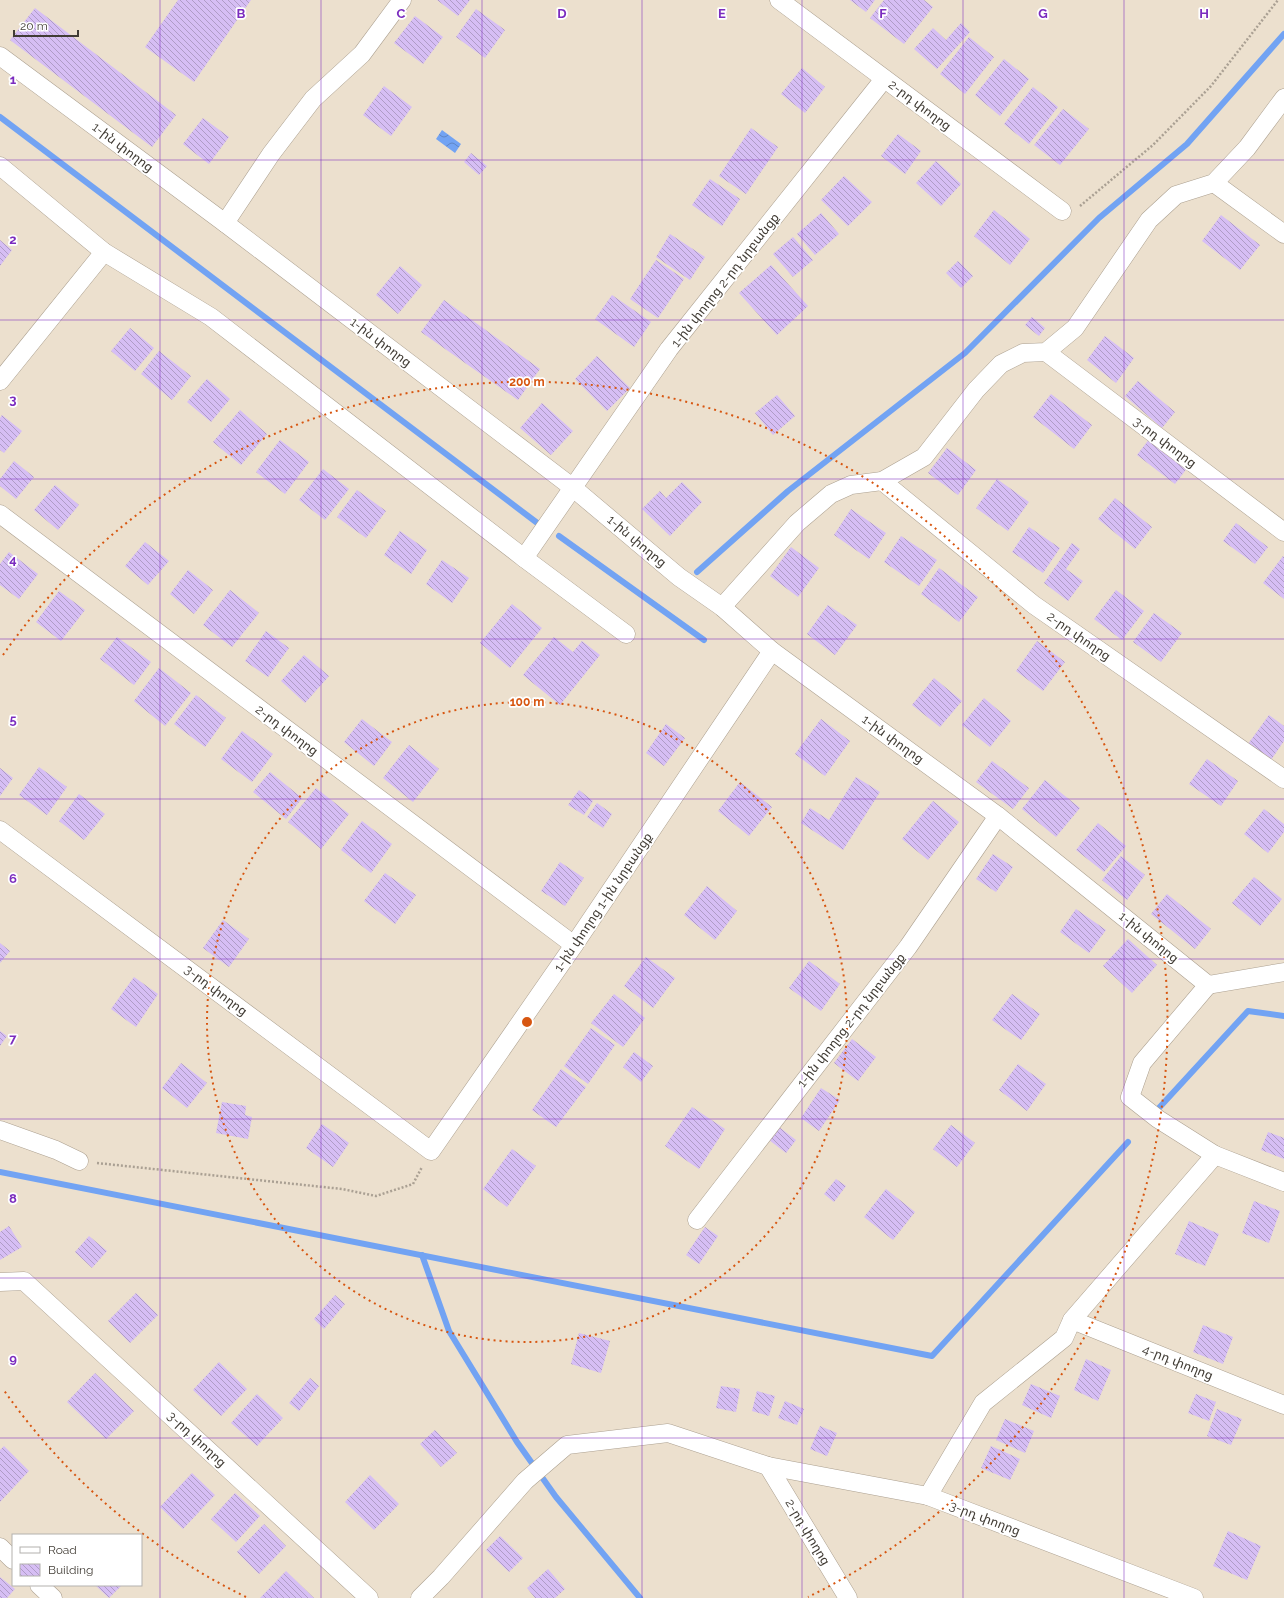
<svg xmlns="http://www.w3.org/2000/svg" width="1284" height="1598" font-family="Raleway,'Noto Sans Armenian',sans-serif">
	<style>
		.water { fill: url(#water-waves) }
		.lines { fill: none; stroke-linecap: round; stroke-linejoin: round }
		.stream { stroke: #72a3f3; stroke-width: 6 }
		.building { fill: url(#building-back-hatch) }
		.street-casing { stroke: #aca090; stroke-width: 19 }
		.path { stroke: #aaa093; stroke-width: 2.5; stroke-dasharray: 2 2; stroke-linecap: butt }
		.street { stroke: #fff; stroke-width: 18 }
		.grid { fill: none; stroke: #7b2cbf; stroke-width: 1; stroke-opacity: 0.55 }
		.ring { fill: none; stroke: #d75610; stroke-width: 2; stroke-dasharray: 2 4 }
		.labels { text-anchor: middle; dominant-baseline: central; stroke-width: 3.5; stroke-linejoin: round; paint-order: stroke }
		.street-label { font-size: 13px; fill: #413c35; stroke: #fff }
		.grid-label { font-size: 13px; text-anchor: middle; font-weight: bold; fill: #7b2cbf; stroke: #fff; stroke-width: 3.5; stroke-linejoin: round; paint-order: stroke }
		.centre { fill: #d75610; stroke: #fff; stroke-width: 2 }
		.ring-label { font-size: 12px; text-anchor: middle; font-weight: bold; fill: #d75610; stroke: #fff; stroke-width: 3.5; stroke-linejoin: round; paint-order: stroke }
	</style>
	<defs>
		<pattern id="water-waves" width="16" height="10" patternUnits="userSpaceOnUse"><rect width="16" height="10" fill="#72a3f3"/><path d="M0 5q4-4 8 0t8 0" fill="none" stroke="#5f86c6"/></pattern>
		<pattern id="building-back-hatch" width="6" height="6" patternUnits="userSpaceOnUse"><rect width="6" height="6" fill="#d6bef4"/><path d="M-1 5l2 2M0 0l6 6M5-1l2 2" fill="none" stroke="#af9cc6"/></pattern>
	</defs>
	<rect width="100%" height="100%" fill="#ece0ce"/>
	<path class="water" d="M 442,130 L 461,144 L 455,153 L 436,139 Z"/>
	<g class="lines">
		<g class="stream">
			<path d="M 0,117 L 540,525"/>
			<path d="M 559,536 L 704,640"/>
			<path d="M 697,572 L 788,491 L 965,353 L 1099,218 L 1187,144 L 1284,34"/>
			<path d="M 1158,1109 L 1248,1011 L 1284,1016"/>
			<path d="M 0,1172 L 932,1356 L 1128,1142"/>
			<path d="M 422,1255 L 449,1331 L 517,1442 L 556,1497 L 640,1598"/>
		</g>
	</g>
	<g class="building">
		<path d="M 178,0 L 251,0 L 194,82 L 145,47 Z"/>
		<path d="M 437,0 L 470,0 L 458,16 Z"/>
		<path d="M 850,0 L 875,0 L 866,12 Z"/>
		<path d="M 884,0 L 924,0 L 933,7 L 904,44 L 870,18 Z"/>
		<path d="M 35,8 L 176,115 L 152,147 L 10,40 Z"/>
		<path d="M 476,9 L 505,30 L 485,58 L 456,37 Z"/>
		<path d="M 415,16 L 443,37 L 423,64 L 394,43 Z"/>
		<path d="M 961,23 L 970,32 L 937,69 L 914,49 L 933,28 L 946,40 Z"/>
		<path d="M 969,37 L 994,57 L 965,94 L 940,74 Z"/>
		<path d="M 1004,59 L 1029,79 L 1000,116 L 975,95 Z"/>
		<path d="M 802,68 L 825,87 L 805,113 L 781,94 Z"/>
		<path d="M 384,86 L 412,107 L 391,136 L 363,115 Z"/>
		<path d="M 1033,87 L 1058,107 L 1029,144 L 1004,124 Z"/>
		<path d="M 1063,109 L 1089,129 L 1060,165 L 1034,145 Z"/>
		<path d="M 203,118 L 229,137 L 209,164 L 183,144 Z"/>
		<path d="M 751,128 L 778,147 L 746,194 L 719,176 Z"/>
		<path d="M 898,134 L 921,151 L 905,174 L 881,156 Z"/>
		<path d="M 471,153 L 487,166 L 479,175 L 464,162 Z"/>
		<path d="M 936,161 L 961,184 L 941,206 L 916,183 Z"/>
		<path d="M 844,176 L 872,202 L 848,226 L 821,200 Z"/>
		<path d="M 710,179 L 740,199 L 722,226 L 692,205 Z"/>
		<path d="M 994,210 L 1030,239 L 1010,265 L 974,236 Z"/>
		<path d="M 821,213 L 839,234 L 815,255 L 797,234 Z"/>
		<path d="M 1221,215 L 1260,245 L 1240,270 L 1202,241 Z"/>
		<path d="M 670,234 L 705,257 L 690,280 L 656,257 Z"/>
		<path d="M 793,237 L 813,260 L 793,277 L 773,254 Z"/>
		<path d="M 0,240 L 12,250 L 0,266 Z"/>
		<path d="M 656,260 L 684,279 L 658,318 L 630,299 Z"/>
		<path d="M 958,261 L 973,276 L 961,288 L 946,273 Z"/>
		<path d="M 771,265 L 808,306 L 777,335 L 739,293 Z"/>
		<path d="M 400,266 L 422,285 L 398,314 L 376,295 Z"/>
		<path d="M 612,295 L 651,322 L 634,347 L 595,319 Z"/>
		<path d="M 444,300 L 540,369 L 518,400 L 421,332 Z"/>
		<path d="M 1032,317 L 1045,328 L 1039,336 L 1025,325 Z"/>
		<path d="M 130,328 L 154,348 L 135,371 L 111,351 Z"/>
		<path d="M 1105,336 L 1134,358 L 1116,383 L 1087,360 Z"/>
		<path d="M 159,351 L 191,376 L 172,400 L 141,374 Z"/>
		<path d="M 597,356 L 630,388 L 607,411 L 575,379 Z"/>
		<path d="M 207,379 L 230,399 L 211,422 L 187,402 Z"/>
		<path d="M 1138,381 L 1175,412 L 1162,428 L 1125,396 Z"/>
		<path d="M 1051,394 L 1092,425 L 1074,449 L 1033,417 Z"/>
		<path d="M 777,395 L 795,416 L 773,435 L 755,413 Z"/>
		<path d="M 542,403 L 573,431 L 551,455 L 520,428 Z"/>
		<path d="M 240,410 L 267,434 L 241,465 L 213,442 Z"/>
		<path d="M 2,415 L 22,431 L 4,453 L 0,450 L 0,418 Z"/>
		<path d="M 1150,438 L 1188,467 L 1175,484 L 1137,455 Z"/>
		<path d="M 280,440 L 309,462 L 285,494 L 256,472 Z"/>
		<path d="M 947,448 L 976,470 L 958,495 L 928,473 Z"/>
		<path d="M 14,461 L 34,477 L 16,499 L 0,486 L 0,479 Z"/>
		<path d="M 323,469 L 349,489 L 325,520 L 299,500 Z"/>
		<path d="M 997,479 L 1029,502 L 1008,531 L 976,508 Z"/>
		<path d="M 682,482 L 702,502 L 670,536 L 642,509 L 660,491 L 666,498 Z"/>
		<path d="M 55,485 L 79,505 L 58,530 L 34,510 Z"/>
		<path d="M 357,490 L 386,511 L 366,538 L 337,517 Z"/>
		<path d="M 1115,498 L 1152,527 L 1135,549 L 1098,519 Z"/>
		<path d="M 851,509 L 886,533 L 869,559 L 834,535 Z"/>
		<path d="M 1236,523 L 1268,547 L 1255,564 L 1223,541 Z"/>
		<path d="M 1029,527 L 1060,548 L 1043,573 L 1012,552 Z"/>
		<path d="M 400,531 L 427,550 L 411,574 L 384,555 Z"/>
		<path d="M 901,536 L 937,560 L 919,586 L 884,562 Z"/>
		<path d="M 145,542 L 169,561 L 148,585 L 125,566 Z"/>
		<path d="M 1072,543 L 1080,549 L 1066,569 L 1083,581 L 1068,601 L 1044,583 Z"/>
		<path d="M 791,547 L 819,568 L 798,597 L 770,576 Z"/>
		<path d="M 9,552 L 38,574 L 19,599 L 0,585 L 0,564 Z"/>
		<path d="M 1283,556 L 1284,557 L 1284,599 L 1263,583 Z"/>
		<path d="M 442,560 L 469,578 L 452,603 L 426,584 Z"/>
		<path d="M 939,568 L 978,597 L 959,622 L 921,594 Z"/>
		<path d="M 188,570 L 213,590 L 194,614 L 170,594 Z"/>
		<path d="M 230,590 L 259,613 L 232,647 L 203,625 Z"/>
		<path d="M 1116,590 L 1144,611 L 1122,640 L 1094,619 Z"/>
		<path d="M 59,591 L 85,610 L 61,641 L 36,622 Z"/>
		<path d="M 512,604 L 542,628 L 510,668 L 480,643 Z"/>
		<path d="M 828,605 L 857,625 L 835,655 L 807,634 Z"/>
		<path d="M 1154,613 L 1182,633 L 1161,662 L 1133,642 Z"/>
		<path d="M 266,631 L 289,648 L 268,677 L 245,661 Z"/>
		<path d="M 117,637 L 151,662 L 134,685 L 100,659 Z"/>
		<path d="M 554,637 L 573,652 L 582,641 L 600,655 L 560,705 L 523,675 Z"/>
		<path d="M 1037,641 L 1065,662 L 1043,691 L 1016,671 Z"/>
		<path d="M 304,655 L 329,676 L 305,703 L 281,681 Z"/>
		<path d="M 159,668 L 191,693 L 165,726 L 134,701 Z"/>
		<path d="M 934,678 L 962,701 L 940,727 L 912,705 Z"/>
		<path d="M 196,695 L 226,718 L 205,747 L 174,724 Z"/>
		<path d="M 984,698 L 1011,721 L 990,747 L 962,725 Z"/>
		<path d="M 1269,715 L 1284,726 L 1284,741 L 1271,760 L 1248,744 Z"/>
		<path d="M 362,719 L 392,742 L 374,766 L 344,742 Z"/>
		<path d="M 821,719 L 850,741 L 825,776 L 795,754 Z"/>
		<path d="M 666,724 L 685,738 L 664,766 L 646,753 Z"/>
		<path d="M 242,731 L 273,754 L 252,782 L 221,759 Z"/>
		<path d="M 409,745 L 439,769 L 413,802 L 383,778 Z"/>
		<path d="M 1207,759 L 1238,781 L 1221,806 L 1189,784 Z"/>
		<path d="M 992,761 L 1029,788 L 1013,809 L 976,782 Z"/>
		<path d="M 39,767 L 67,787 L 47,815 L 19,795 Z"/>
		<path d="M 0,768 L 13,778 L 0,796 Z"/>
		<path d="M 270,772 L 302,798 L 286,819 L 253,792 Z"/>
		<path d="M 856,777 L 880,792 L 843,850 L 801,823 L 810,808 L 829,820 Z"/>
		<path d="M 1045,780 L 1080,808 L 1056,837 L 1022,809 Z"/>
		<path d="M 740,782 L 772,807 L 749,836 L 718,811 Z"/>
		<path d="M 316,788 L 349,814 L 321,849 L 288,822 Z"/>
		<path d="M 579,790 L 593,801 L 584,815 L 568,805 Z"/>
		<path d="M 79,794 L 105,814 L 84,840 L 59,821 Z"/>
		<path d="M 933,801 L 959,822 L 928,860 L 902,839 Z"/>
		<path d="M 597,803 L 612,814 L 603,828 L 587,817 Z"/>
		<path d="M 1264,809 L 1284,824 L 1284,832 L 1268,853 L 1244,834 Z"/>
		<path d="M 362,821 L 392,844 L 371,873 L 341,850 Z"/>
		<path d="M 1098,823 L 1126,846 L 1104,872 L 1076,850 Z"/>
		<path d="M 993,854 L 1013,867 L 996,892 L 976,879 Z"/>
		<path d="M 1121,856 L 1145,875 L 1127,900 L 1102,880 Z"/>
		<path d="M 560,862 L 584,878 L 565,906 L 541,891 Z"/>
		<path d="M 385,873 L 416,895 L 395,924 L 364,901 Z"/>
		<path d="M 1254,877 L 1282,899 L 1260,926 L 1232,903 Z"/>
		<path d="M 707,886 L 737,911 L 715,940 L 684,915 Z"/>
		<path d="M 1167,894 L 1211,929 L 1195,949 L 1151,914 Z"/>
		<path d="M 1076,909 L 1106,930 L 1089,953 L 1060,932 Z"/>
		<path d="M 223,920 L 249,939 L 229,967 L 203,948 Z"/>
		<path d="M 1128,939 L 1157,965 L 1132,993 L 1103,966 Z"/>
		<path d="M 0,943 L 10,951 L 0,963 Z"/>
		<path d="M 646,957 L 675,978 L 653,1008 L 624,986 Z"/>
		<path d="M 809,961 L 840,984 L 821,1011 L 789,988 Z"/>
		<path d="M 134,977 L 158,994 L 136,1027 L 111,1009 Z"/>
		<path d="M 614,994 L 645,1018 L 623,1047 L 591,1023 Z"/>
		<path d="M 1012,994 L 1040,1014 L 1021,1040 L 992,1020 Z"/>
		<path d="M 591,1028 L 615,1045 L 588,1084 L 564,1066 Z"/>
		<path d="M 0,1031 L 7,1036 L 0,1046 Z"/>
		<path d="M 852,1039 L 876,1057 L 858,1081 L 834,1063 Z"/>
		<path d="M 634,1052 L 653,1066 L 641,1082 L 623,1067 Z"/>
		<path d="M 181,1063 L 207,1083 L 187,1108 L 162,1088 Z"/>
		<path d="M 1018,1064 L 1046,1084 L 1027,1111 L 999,1090 Z"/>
		<path d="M 561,1069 L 586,1087 L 556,1127 L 532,1110 Z"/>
		<path d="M 821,1088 L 840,1100 L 819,1131 L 801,1118 Z"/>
		<path d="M 222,1102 L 246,1106 L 245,1115 L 252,1117 L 248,1139 L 216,1133 Z"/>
		<path d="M 692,1107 L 725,1129 L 699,1169 L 665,1146 Z"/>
		<path d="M 322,1124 L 349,1143 L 333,1167 L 306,1148 Z"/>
		<path d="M 951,1125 L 975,1143 L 957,1167 L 933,1149 Z"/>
		<path d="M 779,1127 L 796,1140 L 786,1153 L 769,1140 Z"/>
		<path d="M 1268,1132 L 1284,1138 L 1284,1159 L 1261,1150 Z"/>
		<path d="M 512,1149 L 536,1166 L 507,1207 L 483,1189 Z"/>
		<path d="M 836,1179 L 846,1186 L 834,1202 L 824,1194 Z"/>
		<path d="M 886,1189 L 915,1212 L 893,1240 L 864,1217 Z"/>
		<path d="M 1254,1201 L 1280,1211 L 1269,1243 L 1242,1233 Z"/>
		<path d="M 1189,1221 L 1219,1234 L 1205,1266 L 1175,1254 Z"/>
		<path d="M 9,1226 L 22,1247 L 0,1260 L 0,1232 Z"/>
		<path d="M 705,1227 L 718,1236 L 699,1264 L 686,1255 Z"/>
		<path d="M 89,1236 L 107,1251 L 92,1268 L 75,1252 Z"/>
		<path d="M 136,1293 L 158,1315 L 130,1343 L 108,1321 Z"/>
		<path d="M 335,1295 L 345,1304 L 324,1329 L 314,1319 Z"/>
		<path d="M 1203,1325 L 1233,1337 L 1223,1364 L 1193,1352 Z"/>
		<path d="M 579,1333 L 610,1341 L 601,1373 L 571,1364 Z"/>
		<path d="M 1086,1359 L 1111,1370 L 1098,1401 L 1074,1390 Z"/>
		<path d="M 219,1362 L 247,1389 L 221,1416 L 193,1390 Z"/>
		<path d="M 95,1373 L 134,1411 L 106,1439 L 67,1402 Z"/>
		<path d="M 310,1378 L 319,1386 L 299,1411 L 289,1403 Z"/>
		<path d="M 1031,1384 L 1060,1396 L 1051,1418 L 1022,1405 Z"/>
		<path d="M 721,1386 L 740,1389 L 736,1412 L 716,1408 Z"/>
		<path d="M 757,1391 L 775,1396 L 769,1416 L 752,1411 Z"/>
		<path d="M 257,1394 L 283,1418 L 257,1446 L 231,1423 Z"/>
		<path d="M 1196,1394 L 1216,1402 L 1209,1421 L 1188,1413 Z"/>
		<path d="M 785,1401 L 804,1409 L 797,1425 L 778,1418 Z"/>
		<path d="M 1217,1409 L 1242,1419 L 1231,1445 L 1207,1436 Z"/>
		<path d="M 1005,1419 L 1034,1431 L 1025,1453 L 996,1440 Z"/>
		<path d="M 820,1426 L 837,1433 L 827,1456 L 810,1449 Z"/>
		<path d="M 435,1430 L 457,1453 L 441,1467 L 420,1444 Z"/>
		<path d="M 4,1446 L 29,1471 L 0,1502 L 0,1450 Z"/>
		<path d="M 991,1446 L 1020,1459 L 1010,1480 L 981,1468 Z"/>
		<path d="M 192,1473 L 215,1495 L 183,1529 L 160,1507 Z"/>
		<path d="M 370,1475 L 399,1504 L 374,1530 L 345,1502 Z"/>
		<path d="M 235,1493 L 260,1516 L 236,1542 L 211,1519 Z"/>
		<path d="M 264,1524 L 286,1546 L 259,1574 L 237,1552 Z"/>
		<path d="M 1228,1531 L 1261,1546 L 1247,1580 L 1213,1566 Z"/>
		<path d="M 500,1536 L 523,1558 L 509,1572 L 486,1550 Z"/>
		<path d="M 548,1569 L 565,1589 L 555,1598 L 535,1598 L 527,1588 Z"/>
		<path d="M 286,1571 L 314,1598 L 260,1598 Z"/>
		<path d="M 0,1577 L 15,1589 L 7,1598 L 0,1598 Z"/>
		<path d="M 95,1585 L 122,1585 L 109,1598 Z"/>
	</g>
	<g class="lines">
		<defs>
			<g id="street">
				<path d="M 779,0 L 1062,211"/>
				<path d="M 0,56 L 225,223 L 572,487 L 679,577 L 722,607 L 772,651 L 998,816 L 1208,985 L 1284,972"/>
				<path d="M 0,166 L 104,252 L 211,317 L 524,558 L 626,634"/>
				<path d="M 1214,183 L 1284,234"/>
				<path d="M 225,223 L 271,154 L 313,99 L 362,54 L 402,0"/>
				<path d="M 1046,352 L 1284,532"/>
				<path d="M 0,381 L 104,252"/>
				<path d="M 882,481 L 1034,605 L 1284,779"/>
				<path d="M 0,514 L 574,945"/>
				<path d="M 524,558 L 669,349 L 884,79"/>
				<path d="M 722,607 L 797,523 L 831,494 L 851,485 L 882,481 L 924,457 L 976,390 L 1001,364 L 1023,353 L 1046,352 L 1075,328 L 1149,220 L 1176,195 L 1214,183 L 1247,148 L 1284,98"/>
				<path d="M 0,830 L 431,1151 L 574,945 L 772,651"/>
				<path d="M 1208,985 L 1142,1063 L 1130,1097 L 1158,1119 L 1215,1155 L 1284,1182"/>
				<path d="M 0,1130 L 56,1150 L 79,1161"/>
				<path d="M 697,1220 L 908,947 L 998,816"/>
				<path d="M 0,1282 L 24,1281 L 369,1598"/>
				<path d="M 1072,1320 L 1284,1405"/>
				<path d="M 768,1466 L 848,1598"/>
				<path d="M 928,1496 L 983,1403 L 1064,1338 L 1072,1320 L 1215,1155"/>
				<path d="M 0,1547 L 13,1560"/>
				<path d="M 39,1585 L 53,1598"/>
				<path d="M 420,1598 L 441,1577 L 525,1481 L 567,1445 L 668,1433 L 768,1466 L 928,1496 L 1194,1598"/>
			</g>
		</defs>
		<use href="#street" class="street-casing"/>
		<g class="path">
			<path d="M 1080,206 L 1153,145 L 1211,86 L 1278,0"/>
			<path d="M 97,1163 L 342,1189 L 376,1196 L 413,1184 L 422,1167"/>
		</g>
		<use href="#street" class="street"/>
	</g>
	<path class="grid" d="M 160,0 L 160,1598M 321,0 L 321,1598M 482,0 L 482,1598M 642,0 L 642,1598M 802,0 L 802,1598M 963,0 L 963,1598M 1124,0 L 1124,1598M 0,160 L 1284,160M 0,320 L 1284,320M 0,479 L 1284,479M 0,639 L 1284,639M 0,799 L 1284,799M 0,959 L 1284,959M 0,1119 L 1284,1119M 0,1278 L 1284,1278M 0,1438 L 1284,1438"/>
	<g class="ring">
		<circle cx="527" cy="1022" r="320"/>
		<path d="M246 1597A640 640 0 0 1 3 1389M3 655A640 640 0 1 1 808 1597"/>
	</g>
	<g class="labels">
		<g class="street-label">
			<text transform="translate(920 105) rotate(37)">2-րդ փողոց</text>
			<text transform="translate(123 147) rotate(37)">1-ին փողոց</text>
			<text transform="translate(725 280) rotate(-52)">1-ին փողոց 2-րդ նրբանցք</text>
			<text transform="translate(381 342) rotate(37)">1-ին փողոց</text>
			<text transform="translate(1165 442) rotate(37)">3-րդ փողոց</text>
			<text transform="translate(637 541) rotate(40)">1-ին փողոց</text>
			<text transform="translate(1079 636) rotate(35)">2-րդ փողոց</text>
			<text transform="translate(287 730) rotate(37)">2-րդ փողոց</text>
			<text transform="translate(893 739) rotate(36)">1-ին փողոց</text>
			<text transform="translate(603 902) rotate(-56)">1-ին փողոց 1-ին նրբանցք</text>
			<text transform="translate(1149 937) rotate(39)">1-ին փողոց</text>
			<text transform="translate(216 990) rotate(37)">3-րդ փողոց</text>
			<text transform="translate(851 1020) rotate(-52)">1-ին փողոց 2-րդ նրբանցք</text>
			<text transform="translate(1178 1362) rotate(22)">4-րդ փողոց</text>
			<text transform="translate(197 1439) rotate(43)">3-րդ փողոց</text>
			<text transform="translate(985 1518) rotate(21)">3-րդ փողոց</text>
			<text transform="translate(808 1532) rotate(59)">2-րդ փողոց</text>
		</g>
	</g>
	<g class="grid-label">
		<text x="241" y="18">B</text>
		<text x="401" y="18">C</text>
		<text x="562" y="18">D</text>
		<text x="722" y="18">E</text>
		<text x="883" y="18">F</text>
		<text x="1043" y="18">G</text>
		<text x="1204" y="18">H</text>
		<text x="13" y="84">1</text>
		<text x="13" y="244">2</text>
		<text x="13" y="404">3</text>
		<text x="13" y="564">4</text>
		<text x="13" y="724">5</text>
		<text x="13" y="883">6</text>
		<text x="13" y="1043">7</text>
		<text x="13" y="1203">8</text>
		<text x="13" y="1363">9</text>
	</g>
	<circle cx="527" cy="1022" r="6" class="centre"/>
	<g class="ring-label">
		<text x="527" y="386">200 m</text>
		<text x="527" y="706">100 m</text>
	</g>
	<rect x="12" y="1534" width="130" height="52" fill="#ffffff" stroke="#b3b1ae"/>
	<rect x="20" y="1547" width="20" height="6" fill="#ffffff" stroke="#b3b1ae"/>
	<text x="48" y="1554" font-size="12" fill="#413c35">Road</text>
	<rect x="20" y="1564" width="20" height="12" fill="url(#building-back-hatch)" stroke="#b3b1ae"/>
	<text x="48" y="1574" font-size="12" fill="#413c35">Building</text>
	<path d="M14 30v6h64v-6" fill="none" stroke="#413c35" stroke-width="2"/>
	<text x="20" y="30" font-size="12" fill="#413c35" stroke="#ffffff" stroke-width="3" paint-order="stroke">20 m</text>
</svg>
